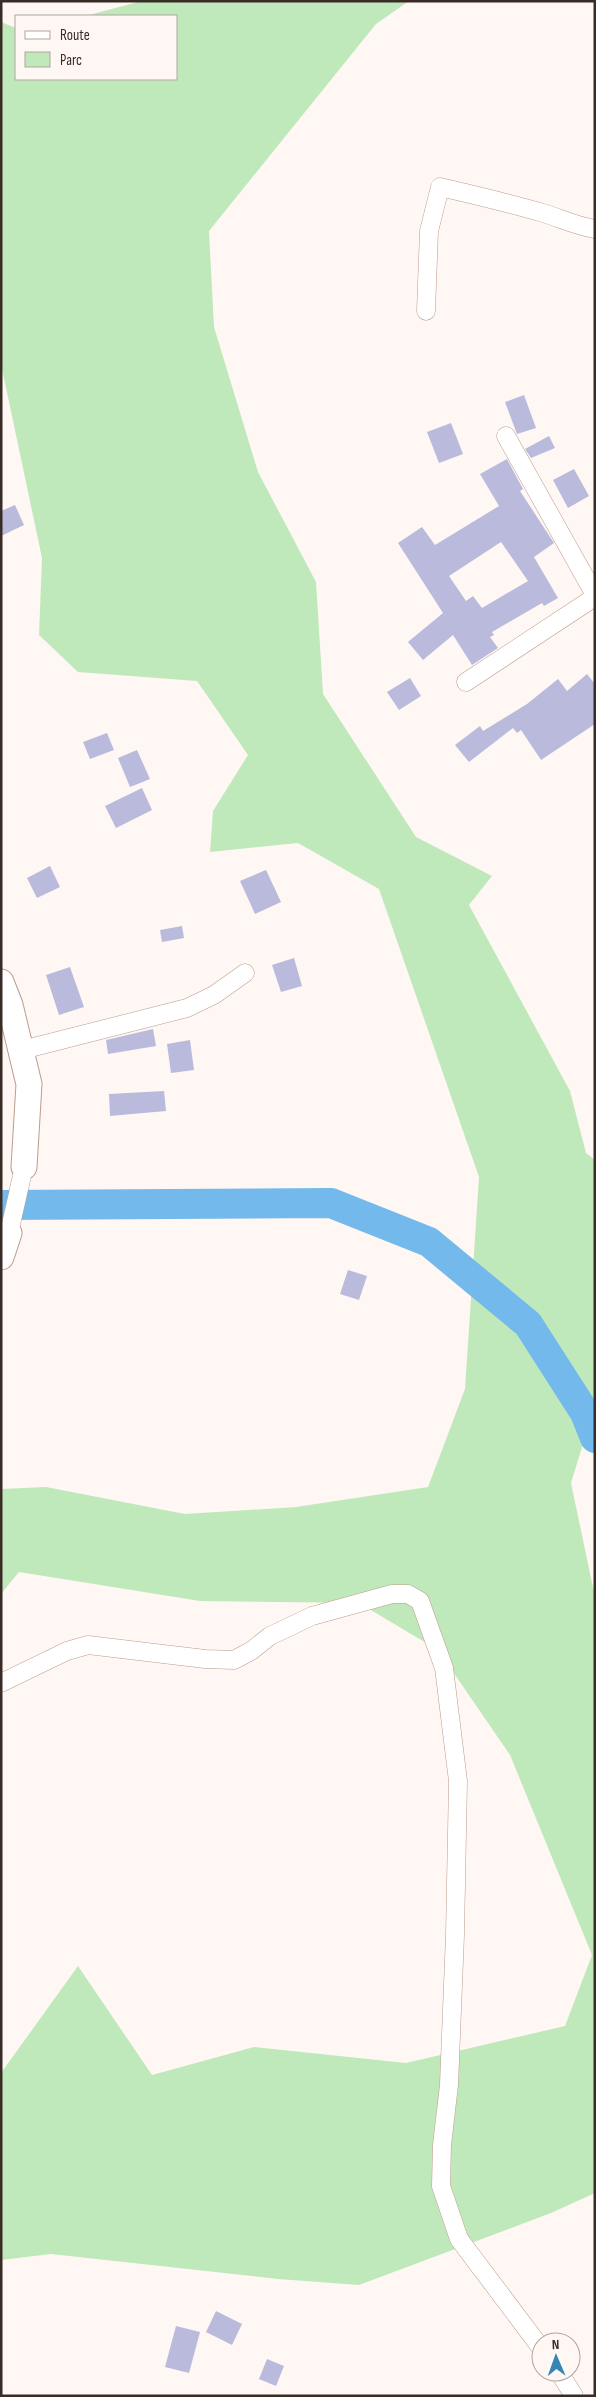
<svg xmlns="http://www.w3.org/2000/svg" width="596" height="2397" font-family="'Sofia Sans Condensed',sans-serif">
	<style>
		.green { fill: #c0e9bb }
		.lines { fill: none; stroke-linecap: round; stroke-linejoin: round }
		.river { stroke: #74b9eb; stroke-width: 30 }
		.building { fill: #babadc; fill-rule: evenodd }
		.street-casing { stroke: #be9b8c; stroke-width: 19 }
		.secondary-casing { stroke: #be9b8c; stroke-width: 27 }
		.street { stroke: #fff; stroke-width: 18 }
		.secondary { stroke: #fff; stroke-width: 25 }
	</style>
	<rect width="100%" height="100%" fill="#fff7f3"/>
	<path class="green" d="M 142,1 L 409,1 L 376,24 L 209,231 L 214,327 L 258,472 L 316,582 L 323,694 L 416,837 L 492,876 L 469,905 L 570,1091 L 586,1153 L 595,1160 L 595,1405 L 571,1483 L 595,1597 L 595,2193 L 551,2213 L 359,2285 L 278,2279 L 51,2254 L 1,2260 L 1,2073 L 78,1966 L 152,2075 L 254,2047 L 406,2063 L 565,2026 L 592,1955 L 510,1755 L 438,1650 L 359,1603 L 200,1601 L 19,1572 L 1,1594 L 1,1489 L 46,1487 L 185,1514 L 296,1507 L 428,1487 L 465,1389 L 479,1177 L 379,889 L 298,843 L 210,852 L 213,811 L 248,755 L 197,681 L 78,672 L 39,635 L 42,558 L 1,364 L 1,22 L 16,28 L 16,79 L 176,79 L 176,16 L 85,16 Z"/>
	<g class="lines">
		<path class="river" d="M 1,1205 L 331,1203 L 429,1242 L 528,1324 L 585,1413 L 595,1438"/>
	</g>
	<g class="building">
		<path d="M 524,395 L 536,428 L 517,434 L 505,402 Z"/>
		<path d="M 451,423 L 463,454 L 439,463 L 427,432 Z"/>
		<path d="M 549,436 L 555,448 L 531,458 L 525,449 Z"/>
		<path d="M 507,459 L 523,489 L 520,491 L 554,543 L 534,557 L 558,598 L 544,606 L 542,603 L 492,632 L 494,635 L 490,637 L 498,648 L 472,665 L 453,635 L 423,660 L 408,642 L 443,613 L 398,543 L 422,527 L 435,545 L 499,506 L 480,474 ZM 501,542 L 528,581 L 482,608 L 473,596 L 466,601 L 449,576 Z"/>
		<path d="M 574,469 L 589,496 L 568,508 L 553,480 Z"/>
		<path d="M 15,505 L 24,525 L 1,536 L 1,511 Z"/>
		<path d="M 587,674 L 595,684 L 595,724 L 541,760 L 521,730 L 517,733 L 513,728 L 469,762 L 455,745 L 480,726 L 483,731 L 527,704 L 558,679 L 567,691 Z"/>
		<path d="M 410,678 L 421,696 L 399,710 L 387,692 Z"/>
		<path d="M 107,733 L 114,750 L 90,759 L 83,742 Z"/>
		<path d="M 137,750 L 150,779 L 130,787 L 118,758 Z"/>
		<path d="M 142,788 L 152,810 L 116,828 L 105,806 Z"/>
		<path d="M 50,866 L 60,887 L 37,898 L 27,878 Z"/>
		<path d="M 266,870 L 281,902 L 255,914 L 240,881 Z"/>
		<path d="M 182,926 L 184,938 L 162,942 L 160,930 Z"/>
		<path d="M 294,958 L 302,986 L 281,992 L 272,965 Z"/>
		<path d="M 70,967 L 84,1007 L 59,1015 L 46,975 Z"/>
		<path d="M 153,1029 L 156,1046 L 108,1054 L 106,1040 Z"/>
		<path d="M 190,1040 L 194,1070 L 171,1073 L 167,1044 Z"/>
		<path d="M 164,1091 L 166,1111 L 110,1116 L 109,1094 Z"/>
		<path d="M 348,1270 L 367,1276 L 359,1300 L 340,1294 Z"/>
		<path d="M 216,2311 L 242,2324 L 232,2345 L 206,2332 Z"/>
		<path d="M 176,2326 L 200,2332 L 189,2373 L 165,2367 Z"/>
		<path d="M 267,2359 L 284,2366 L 276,2386 L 259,2379 Z"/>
	</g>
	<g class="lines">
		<defs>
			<g id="street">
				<path d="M 426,311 L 429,231 L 440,187 C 474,195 509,203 543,213 C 560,218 576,226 595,229"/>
				<path d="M 506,436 L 595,595"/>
				<path d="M 466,682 L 595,597"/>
				<path d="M 22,1050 L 187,1008 L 214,995 L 245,973"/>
				<path d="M 9,1233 L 24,1167"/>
				<path d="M 1,1683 L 67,1651 L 88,1645 L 205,1659 L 234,1660 L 251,1651 L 270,1636 L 312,1616 L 392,1594 L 408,1594 L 420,1601 L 444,1668 L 458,1781 L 455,1935 L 449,2085 L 442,2145 L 441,2186 L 459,2239 L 541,2348"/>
				<path d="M 559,2372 L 574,2396"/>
			</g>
			<g id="secondary">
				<path d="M 1,982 L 10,1005 L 29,1084 L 24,1167"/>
				<path d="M 1,1257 L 9,1233"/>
			</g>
		</defs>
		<use href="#street" class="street-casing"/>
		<use href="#secondary" class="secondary-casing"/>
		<use href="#street" class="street"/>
		<use href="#secondary" class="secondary"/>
	</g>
	<rect width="596" height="2397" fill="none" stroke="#392b25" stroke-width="5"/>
	<rect x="15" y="15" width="162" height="65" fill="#fff7f3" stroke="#b0a5a1"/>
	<rect x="25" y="31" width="25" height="8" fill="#ffffff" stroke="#b0a5a1"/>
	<text x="60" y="40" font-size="15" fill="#392b25">Route</text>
	<rect x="25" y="52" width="25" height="15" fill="#c0e9bb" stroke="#b0a5a1"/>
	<text x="60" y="65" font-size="15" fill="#392b25">Parc</text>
	<g transform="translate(556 2357) rotate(358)"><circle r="24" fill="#fff7f3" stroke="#b0a5a1"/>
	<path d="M0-4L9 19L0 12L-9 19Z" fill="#3585b6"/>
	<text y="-8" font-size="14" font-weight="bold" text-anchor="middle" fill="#392b25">N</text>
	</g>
</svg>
